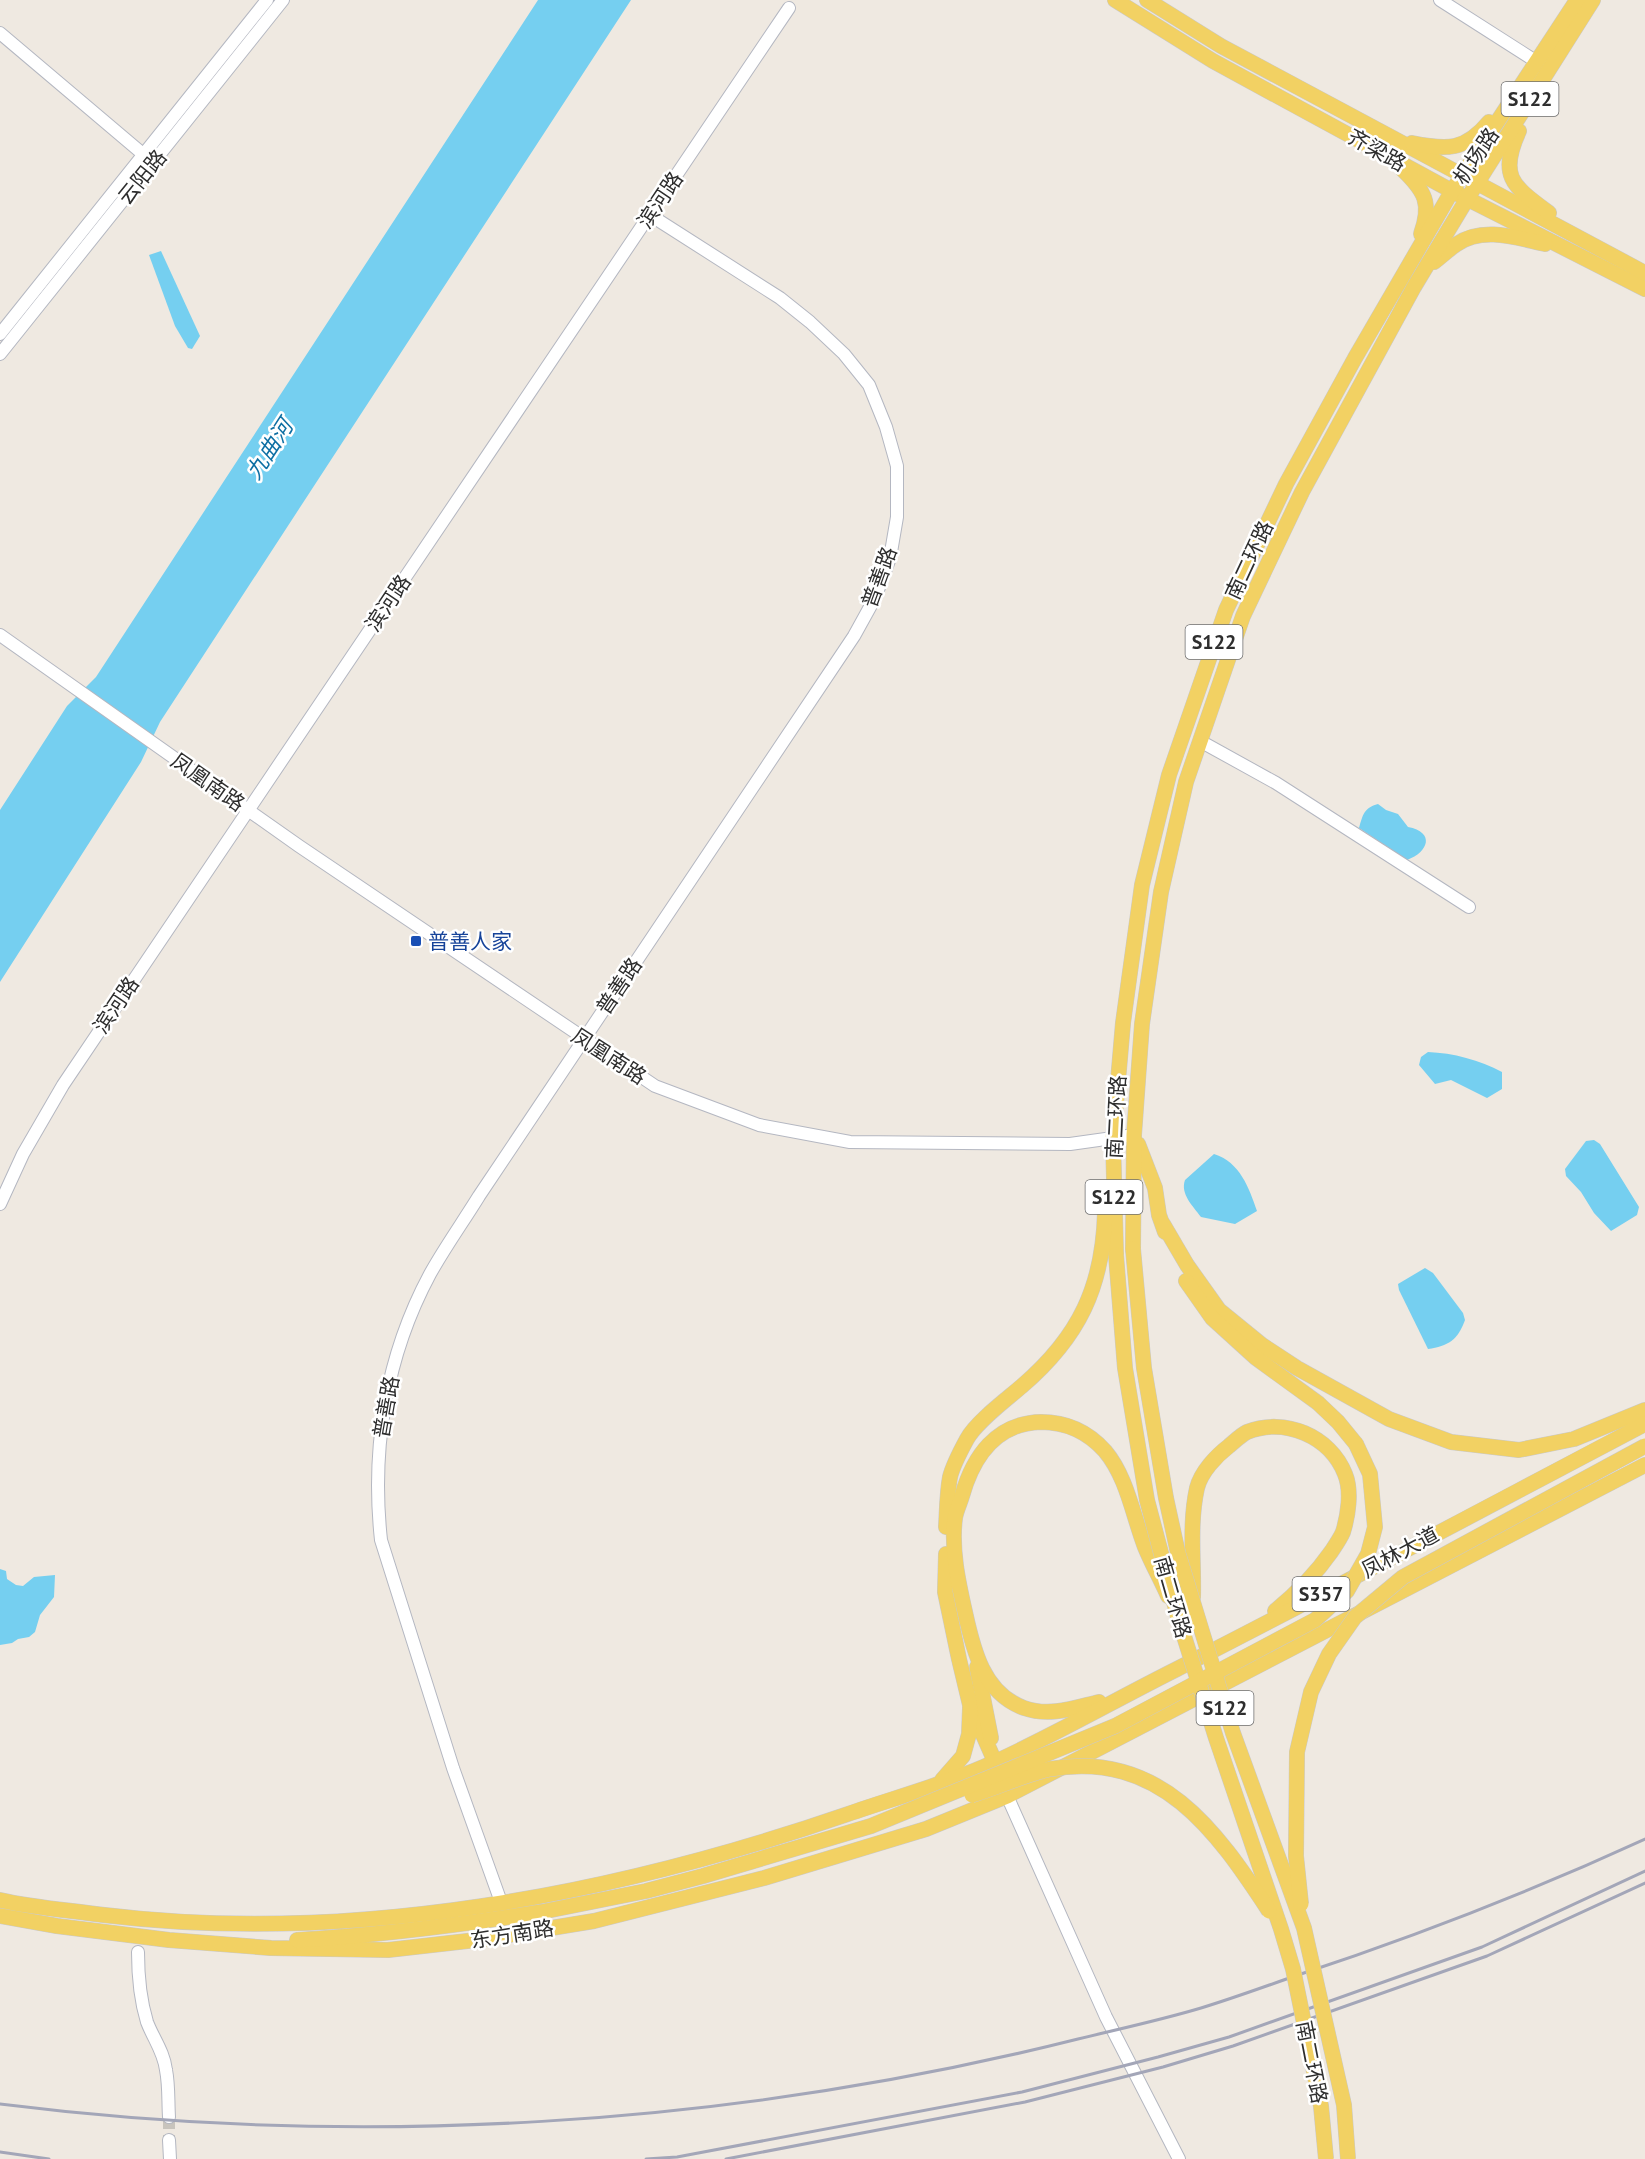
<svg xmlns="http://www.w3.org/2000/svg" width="1645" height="2159" font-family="'PT Sans','Noto Sans SC',sans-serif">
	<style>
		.water { fill: #75cff0 }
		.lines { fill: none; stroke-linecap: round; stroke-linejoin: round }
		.minor-tunnel { stroke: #c8c4bd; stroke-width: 12; stroke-dasharray: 12 6; stroke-linecap: butt }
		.minor-casing { stroke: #b4b7c1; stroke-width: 14 }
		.major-casing { stroke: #c9c9c9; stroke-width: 16 }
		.minor { stroke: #fff; stroke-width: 12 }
		.major { stroke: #f2d163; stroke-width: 15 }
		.rail { stroke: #a3a6b8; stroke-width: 3 }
		.major-bridge-casing { stroke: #c9c9c9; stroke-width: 16; stroke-linecap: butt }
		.major-bridge { stroke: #f2d163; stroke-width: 15 }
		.transit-dot { fill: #1a4fb4; stroke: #fff; stroke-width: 2 }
		.labels { text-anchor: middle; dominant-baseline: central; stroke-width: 5; stroke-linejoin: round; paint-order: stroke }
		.shield { fill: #fff; stroke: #6d6d6d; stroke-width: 1.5 }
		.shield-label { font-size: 20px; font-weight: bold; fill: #2e2e2e }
		.street-label { font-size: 21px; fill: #2e2e2e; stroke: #fff }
		.transit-label { font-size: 21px; fill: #164399; stroke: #fff; text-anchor: start }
		.water-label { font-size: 22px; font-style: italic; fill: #0d6fa3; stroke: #fff }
	</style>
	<rect width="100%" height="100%" fill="#efe9e1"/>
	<g class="water">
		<path d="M 538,0 L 631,0 L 160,722 L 141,762 L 0,982 L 0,810 L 67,706 L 96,677 Z"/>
		<path d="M 161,251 L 200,336 L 192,349 L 188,348 L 175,326 L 149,255 Z"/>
		<path d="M 1378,804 L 1386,810 L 1398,814 L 1408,827 C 1435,832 1429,852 1407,860 L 1359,828 C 1363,814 1364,808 1378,804 Z"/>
		<path d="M 1428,1052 C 1453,1053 1480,1060 1502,1072 L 1502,1089 L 1487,1098 L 1451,1080 L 1435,1084 L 1419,1065 L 1421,1057 Z"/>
		<path d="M 1594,1140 L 1600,1144 L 1639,1207 L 1637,1215 L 1611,1231 L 1594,1213 L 1581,1192 L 1566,1176 L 1565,1169 L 1586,1141 Z"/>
		<path d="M 1214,1154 C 1240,1162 1249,1188 1257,1211 L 1235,1224 L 1201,1217 C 1193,1206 1180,1194 1185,1180 Z"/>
		<path d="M 1425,1268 L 1433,1273 L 1463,1313 L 1465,1320 C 1458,1340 1448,1346 1428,1349 L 1399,1290 L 1398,1284 Z"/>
		<path d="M 0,1569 L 6,1571 L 7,1579 L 16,1585 L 23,1586 L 34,1577 L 55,1575 L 54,1597 L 40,1615 L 35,1632 L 29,1637 L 18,1639 L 12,1643 L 0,1645 Z"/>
	</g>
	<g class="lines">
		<path class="minor-tunnel" d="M 169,2117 L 169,2140"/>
		<defs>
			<g id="minor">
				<path d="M 1440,0 L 1537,62"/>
				<path d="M 0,33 L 150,160"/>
				<path d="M 0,334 L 267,0"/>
				<path d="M 0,354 L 283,0"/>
				<path d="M 0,635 L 299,846 L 655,1086 L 759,1125 L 850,1142 L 1070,1144 L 1134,1135"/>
				<path d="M 1200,741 L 1276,783 L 1469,907"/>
				<path d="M 0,1204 L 23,1154 L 63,1085 L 789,8"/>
				<path d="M 1004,1789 L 1106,2017 L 1179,2159"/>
				<path d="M 501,1902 L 453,1768 L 381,1540 C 371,1448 386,1356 430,1274 C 445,1247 463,1222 479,1196 L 854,636 L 875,598 L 890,558 L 897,517 L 897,466 L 886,427 L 869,385 L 844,354 L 810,322 L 780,298 L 650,215"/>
				<path d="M 138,1952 C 138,1975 140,1999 147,2022 C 153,2038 164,2052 166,2070 C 169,2085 168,2101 169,2117"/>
				<path d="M 169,2140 L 170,2159"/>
			</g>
			<g id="major">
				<path d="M 1115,0 L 1213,61 L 1452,191 L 1645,289"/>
				<path d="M 1147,0 L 1221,46 L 1645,273"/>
				<path d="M 1519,131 C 1498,177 1513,186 1549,213"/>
				<path d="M 1412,143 C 1447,150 1465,151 1489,122"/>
				<path d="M 1402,169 C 1425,191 1432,203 1421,234"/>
				<path d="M 1434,262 C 1442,256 1449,249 1457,244 C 1483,226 1517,238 1545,244"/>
				<path d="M 1138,1144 L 1155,1188 L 1159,1215 L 1165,1232"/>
				<path d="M 1163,1224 L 1187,1265 L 1219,1310 L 1262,1345 L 1297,1368 L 1389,1419 L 1451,1442 L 1519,1450 L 1574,1439 L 1645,1410"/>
				<path d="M 1133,1249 L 1134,1135 L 1142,1024 L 1161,892 L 1186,782 L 1243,616 L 1302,492 L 1414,287 L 1467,199 L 1593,0"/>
				<path d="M 1116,1255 L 1113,1139 L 1123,1023 L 1142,885 L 1169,775 L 1226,610 L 1286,484 L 1355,358 L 1452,191 L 1577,0"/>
				<path d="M 1186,1281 L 1212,1318 L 1256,1358 L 1318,1403 L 1338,1422 L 1356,1444"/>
				<path d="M 946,1527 C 947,1511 947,1493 950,1477 C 953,1465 961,1450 967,1439 C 976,1422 1007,1399 1022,1386 C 1079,1337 1103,1287 1105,1212"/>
				<path d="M 946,1554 L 945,1592 L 959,1659 L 970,1705 L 995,1762"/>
				<path d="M 1193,1597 C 1194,1561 1189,1524 1197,1488 C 1201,1472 1216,1456 1229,1446 C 1235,1441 1241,1435 1247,1432 C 1285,1417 1330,1436 1345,1474 C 1352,1491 1348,1516 1343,1532 C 1340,1539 1335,1546 1331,1552 C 1315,1575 1297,1593 1275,1611"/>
				<path d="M 977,1667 L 991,1738"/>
				<path d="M 1099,1702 C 1074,1708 1050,1717 1024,1708 C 983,1693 973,1649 965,1612 C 958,1581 951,1549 955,1518 C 956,1511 960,1503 962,1496 C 973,1457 996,1423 1041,1422 C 1066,1422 1088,1432 1105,1451 C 1127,1477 1133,1516 1145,1547 C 1152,1564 1161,1580 1168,1596"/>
				<path d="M 942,1780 L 963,1756 L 969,1734 L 970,1708"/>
				<path d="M 0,1900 C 35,1908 69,1910 104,1915 C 353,1945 613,1895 848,1814 C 897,1797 949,1783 997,1761 C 1058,1733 1117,1699 1177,1669 C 1334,1589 1489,1506 1645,1424"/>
				<path d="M 0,1916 L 57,1926 L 169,1940 L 271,1948 L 388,1950 L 485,1939 L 594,1921 L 764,1878 L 926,1829 L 1007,1796 L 1645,1465"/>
				<path d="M 297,1940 C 379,1935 460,1925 541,1912"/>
			</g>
		</defs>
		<use href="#minor" class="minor-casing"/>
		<use href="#major" class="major-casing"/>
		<use href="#minor" class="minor"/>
		<use href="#major" class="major"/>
		<g class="rail">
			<path d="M 0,2104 C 358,2149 728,2127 1078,2039 C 1119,2029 1161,2020 1201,2008 C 1234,1998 1266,1986 1298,1975 C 1416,1936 1532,1891 1645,1839"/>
			<path d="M 0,2152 L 49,2159"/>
			<path d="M 646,2159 L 677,2157 L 1022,2092 L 1158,2057 L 1229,2037 L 1482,1947 L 1645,1871"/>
			<path d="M 726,2159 L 1025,2102 L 1163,2067 L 1233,2046 L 1487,1956 L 1645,1883"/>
		</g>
		<defs>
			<g id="major-bridge">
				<path d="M 1133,1249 L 1144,1368 L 1166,1498 L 1178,1553 L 1233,1733 L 1304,1928 L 1344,2105 L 1348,2159"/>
				<path d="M 1116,1255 L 1125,1368 L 1147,1500 L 1178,1617 L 1216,1738 L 1281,1929 L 1293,1969 L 1321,2106 L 1326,2159"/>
				<path d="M 972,1795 C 996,1788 1026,1774 1050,1769 C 1160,1750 1216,1830 1269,1911"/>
				<path d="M 1301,1904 L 1296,1856 L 1297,1752 L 1311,1692 L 1329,1654 L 1355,1617 L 1403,1577 L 1645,1446"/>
				<path d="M 541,1912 L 646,1891 L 703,1876 L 871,1826 L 1115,1726 L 1315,1620 L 1347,1591 L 1368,1554 L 1375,1527 L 1370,1474 L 1356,1444"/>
			</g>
		</defs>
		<use href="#major-bridge" class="major-bridge-casing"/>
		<use href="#major-bridge" class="major-bridge"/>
	</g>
	<rect class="transit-dot" x="410" y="935" width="12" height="12" rx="3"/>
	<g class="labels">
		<g class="shield">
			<rect x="1501.5" y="82" width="57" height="34" rx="4.5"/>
			<rect x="1185.5" y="625" width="57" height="34" rx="4.5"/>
			<rect x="1085.5" y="1180" width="57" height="34" rx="4.5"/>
			<rect x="1292.5" y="1577" width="57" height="34" rx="4.5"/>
			<rect x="1196.5" y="1691" width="57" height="34" rx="4.5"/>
		</g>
		<g class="shield-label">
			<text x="1530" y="99">S122</text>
			<text x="1214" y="642">S122</text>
			<text x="1114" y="1197">S122</text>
			<text x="1321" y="1594">S357</text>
			<text x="1225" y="1708">S122</text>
		</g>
		<g class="street-label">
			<text transform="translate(1377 150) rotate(29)">齐梁路</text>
			<text transform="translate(1476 156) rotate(-56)">机场路</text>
			<text transform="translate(142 177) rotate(-51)">云阳路</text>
			<text transform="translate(660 200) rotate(-56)">滨河路</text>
			<text transform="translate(1249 560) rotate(-65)">南二环路</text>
			<text transform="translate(879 577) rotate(-70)">普善路</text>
			<text transform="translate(388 603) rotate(-56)">滨河路</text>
			<text transform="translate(208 782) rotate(35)">凤凰南路</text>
			<text transform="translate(619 986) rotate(-56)">普善路</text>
			<text transform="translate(116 1005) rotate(-56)">滨河路</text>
			<text transform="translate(609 1056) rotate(33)">凤凰南路</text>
			<text transform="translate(1116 1117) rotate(-87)">南二环路</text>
			<text transform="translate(386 1407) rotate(-80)">普善路</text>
			<text transform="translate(1400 1552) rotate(-28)">凤林大道</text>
			<text transform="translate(1173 1597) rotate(74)">南二环路</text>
			<text transform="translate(512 1934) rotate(-9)">东方南路</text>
			<text transform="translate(1312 2062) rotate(79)">南二环路</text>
		</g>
		<g class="transit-label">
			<text x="428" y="941">普善人家</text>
		</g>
		<g class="water-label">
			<text transform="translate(269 449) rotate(-57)">九曲河</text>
		</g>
	</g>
</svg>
